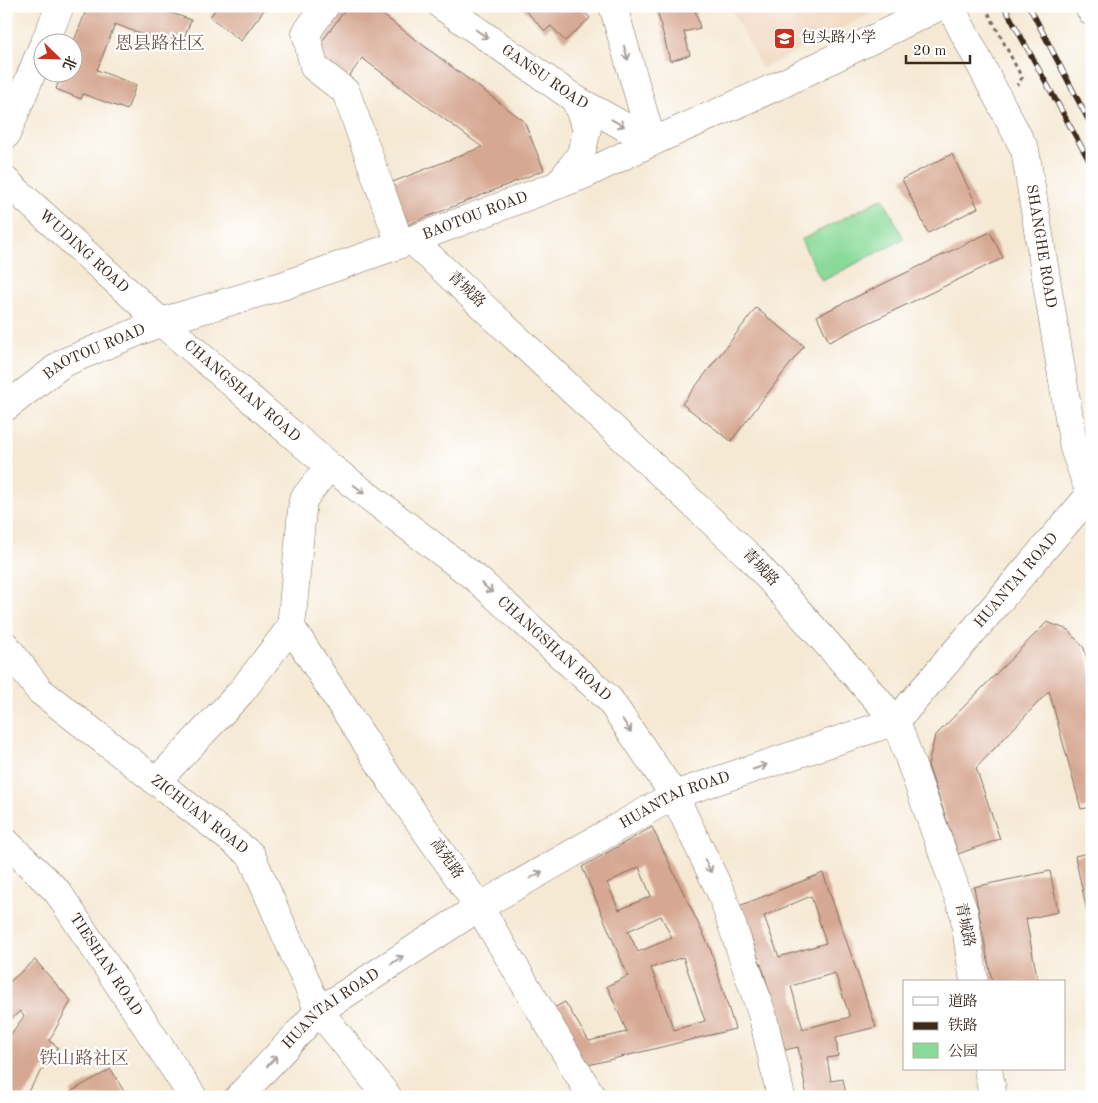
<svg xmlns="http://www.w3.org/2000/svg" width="1098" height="1103" font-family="'Old Standard TT','Noto Serif SC',serif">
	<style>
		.built { fill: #f1d5bd }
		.green { fill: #89da99; stroke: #62825c }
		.building { fill: #d6a792; fill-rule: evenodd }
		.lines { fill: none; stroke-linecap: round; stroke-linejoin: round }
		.minor-casing { stroke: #7c6d5e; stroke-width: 29 }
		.major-casing { stroke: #7c6d5e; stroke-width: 29 }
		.path { stroke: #7c6d5e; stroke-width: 3; stroke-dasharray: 4 4; stroke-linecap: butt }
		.minor { stroke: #fff; stroke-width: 28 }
		.major { stroke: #fff; stroke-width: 28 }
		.rail-casing { stroke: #3b2a1e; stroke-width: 5.5 }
		.rail { stroke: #fff; stroke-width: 4; stroke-dasharray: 11; stroke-linecap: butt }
		.oneway { stroke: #a79f9a }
		.labels { text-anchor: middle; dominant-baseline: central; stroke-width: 4.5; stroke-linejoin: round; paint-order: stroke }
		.poi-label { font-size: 15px; fill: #3b2a1e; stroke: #fff; text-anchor: start }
		.street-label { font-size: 15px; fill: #3b2a1e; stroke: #fff }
		.quarter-label { font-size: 18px; fill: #715647; stroke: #fff }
	</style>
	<rect width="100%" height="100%" fill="#fff"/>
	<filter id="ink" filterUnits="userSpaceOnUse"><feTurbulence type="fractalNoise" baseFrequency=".02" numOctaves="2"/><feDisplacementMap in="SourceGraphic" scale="10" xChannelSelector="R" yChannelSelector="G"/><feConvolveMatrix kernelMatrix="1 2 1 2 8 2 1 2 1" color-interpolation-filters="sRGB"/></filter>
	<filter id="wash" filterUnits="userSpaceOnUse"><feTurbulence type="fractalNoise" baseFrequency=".0096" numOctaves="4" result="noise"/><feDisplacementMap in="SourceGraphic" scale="20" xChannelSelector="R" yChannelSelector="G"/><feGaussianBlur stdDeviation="1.12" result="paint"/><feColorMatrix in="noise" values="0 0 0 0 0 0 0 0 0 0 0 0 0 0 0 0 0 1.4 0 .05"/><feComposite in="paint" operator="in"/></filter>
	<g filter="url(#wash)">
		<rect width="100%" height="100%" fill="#f5e9d4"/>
		<path class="built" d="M 730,6 L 885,6 L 762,69 Z"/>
		<path class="green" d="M 883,198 L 904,239 L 822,281 L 801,240 Z"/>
		<g id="blocks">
			<g class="building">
				<path d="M 88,6 L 153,6 L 191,20 L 180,49 L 115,24 L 97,70 L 136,85 L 127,110 L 83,94 L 81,99 L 56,89 L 62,72 L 72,72 L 72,46 Z"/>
				<path d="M 218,6 L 267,6 L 241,41 L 210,17 Z"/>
				<path d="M 348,6 L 371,6 L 524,121 L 544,170 L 402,227 L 385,185 L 482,147 L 362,58 L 346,81 L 312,55 Z"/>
				<path d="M 521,6 L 579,6 L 590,18 L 565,41 L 551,26 L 545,31 Z"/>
				<path d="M 656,6 L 694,6 L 700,28 L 684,32 L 690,55 L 670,61 Z"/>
				<path d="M 952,154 L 978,208 L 928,233 L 902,179 Z"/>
				<path d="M 990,232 L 1003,258 L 829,342 L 817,316 Z"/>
				<path d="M 756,308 L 804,346 L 731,441 L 682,404 Z"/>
				<path d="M 1047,622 L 1068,630 L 1084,648 L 1092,678 L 1092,807 L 1081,809 L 1049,691 L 976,768 L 1000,839 L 958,854 L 928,765 L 935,736 Z"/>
				<path d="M 652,827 L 710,948 L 735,1029 L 580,1067 L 546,1012 L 565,1002 L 589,1041 L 627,1032 L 607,986 L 628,976 L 582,867 ZM 639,867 L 651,896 L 619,910 L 607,883 ZM 661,916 L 672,938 L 638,952 L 628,931 ZM 683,957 L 705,1021 L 674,1030 L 651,968 Z"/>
				<path d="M 1092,852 L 1092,930 L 1091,930 L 1075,856 Z"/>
				<path d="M 1050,871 L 1058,912 L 1026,919 L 1038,982 L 992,982 L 974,887 Z"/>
				<path d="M 823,873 L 876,1027 L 836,1037 L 838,1056 L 827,1058 L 831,1081 L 843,1079 L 846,1095 L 807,1097 L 798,1047 L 785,1050 L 764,973 L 739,906 ZM 811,896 L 826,943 L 779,957 L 764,916 ZM 835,973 L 850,1017 L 803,1029 L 791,986 Z"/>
				<path d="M 35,960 L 71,1001 L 49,1041 L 58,1047 L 24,1097 L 6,1097 L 6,1041 L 24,1016 L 20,1011 L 10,1020 L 6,1016 L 6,985 Z"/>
				<path d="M 111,1069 L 127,1097 L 73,1097 L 70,1092 Z"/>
				<path d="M 1092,1091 L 1092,1097 L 1057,1097 L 1057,1096 Z"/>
			</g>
		</g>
	</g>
	<g filter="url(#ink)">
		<use href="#blocks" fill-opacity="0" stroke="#7c6d5e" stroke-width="1"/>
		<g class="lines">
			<defs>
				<g id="minor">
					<path d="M 325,6 L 306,33 L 314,67 L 346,92 L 400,244"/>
					<path id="s1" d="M 442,6 L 575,99 L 652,142"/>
					<path d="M 613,6 L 652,142"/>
					<path id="s2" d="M 950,6 L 1025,150 L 1074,448 L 1092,499"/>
					<path d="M 45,42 L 60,6"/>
					<path d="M 6,135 L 42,48"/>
					<path id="s3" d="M 6,181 L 161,322 L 329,466 L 478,580 L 609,699 L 674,795 L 722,895 L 763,1017 L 781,1097"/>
					<path d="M 559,184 L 581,154 L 587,129 L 575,99"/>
					<path d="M 412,240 L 750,557 L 896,721 L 964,913 L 974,982"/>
					<path id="s4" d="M 6,407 L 63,363 L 161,322 L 285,285 L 412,240 L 584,175 L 652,142 L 784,83 L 940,6"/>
					<path d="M 291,627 L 391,781 L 479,907 L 592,1097"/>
					<path id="s5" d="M 6,646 L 39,690 L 251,855 L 319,1011 L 388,1097"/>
					<path d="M 156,782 L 241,692 L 291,627 L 303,500 L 329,466"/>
					<path id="s6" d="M 6,842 L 57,891 L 193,1097"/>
					<path d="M 988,1069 L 993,1097"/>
					<path id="s7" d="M 239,1097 L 319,1011 L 479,907 L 674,795 L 896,721 L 1090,495"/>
				</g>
				<path id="major" d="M 1088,6 L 1092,12"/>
			</defs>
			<use href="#minor" class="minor-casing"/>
			<use href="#major" class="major-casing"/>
			<path class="path" d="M 985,6 L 1022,78 L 1017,85"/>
			<use href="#minor" class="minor"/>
			<use href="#major" class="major"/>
			<defs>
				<g id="rail">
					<path d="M 1004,6 L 1092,166"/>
					<path d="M 1029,6 L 1092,127"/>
				</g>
			</defs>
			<use href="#rail" class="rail-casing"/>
			<use href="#rail" class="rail"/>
		</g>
		<defs><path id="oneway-shaft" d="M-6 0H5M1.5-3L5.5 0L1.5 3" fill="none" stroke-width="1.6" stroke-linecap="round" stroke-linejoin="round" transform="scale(1.25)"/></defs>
		<g class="oneway">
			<use href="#oneway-shaft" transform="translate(482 34) rotate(35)"/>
			<use href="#oneway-shaft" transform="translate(626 53) rotate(74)"/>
			<use href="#oneway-shaft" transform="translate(618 123) rotate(29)"/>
			<use href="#oneway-shaft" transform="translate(359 489) rotate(37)"/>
			<use href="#oneway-shaft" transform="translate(487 588) rotate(42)"/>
			<use href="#oneway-shaft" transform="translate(627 726) rotate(56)"/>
			<use href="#oneway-shaft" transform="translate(760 767) rotate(-19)"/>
			<use href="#oneway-shaft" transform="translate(708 866) rotate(64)"/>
			<use href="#oneway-shaft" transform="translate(536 875) rotate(-30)"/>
			<use href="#oneway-shaft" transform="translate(397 960) rotate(-33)"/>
			<use href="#oneway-shaft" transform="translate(272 1061) rotate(-47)"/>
		</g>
	</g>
	<defs>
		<symbol id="school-square" viewBox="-11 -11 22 22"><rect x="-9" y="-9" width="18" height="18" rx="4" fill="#c8321e" stroke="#fff"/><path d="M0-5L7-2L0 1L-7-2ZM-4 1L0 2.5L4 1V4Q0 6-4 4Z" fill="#fff"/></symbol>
	</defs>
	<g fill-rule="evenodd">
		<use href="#school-square" x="772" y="26" width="25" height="25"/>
	</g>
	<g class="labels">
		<g class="poi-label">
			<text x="801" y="38">包头路小学</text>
		</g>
		<g class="street-label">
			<text stroke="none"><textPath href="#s1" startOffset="125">GANSU ROAD</textPath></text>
			<text stroke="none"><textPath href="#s4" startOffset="510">BAOTOU ROAD</textPath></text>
			<text stroke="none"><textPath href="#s2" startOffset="260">SHANGHE ROAD</textPath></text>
			<text stroke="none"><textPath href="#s3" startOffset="105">WUDING ROAD</textPath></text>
			<text transform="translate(466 290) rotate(43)">青城路</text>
			<text stroke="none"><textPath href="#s4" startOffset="105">BAOTOU ROAD</textPath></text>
			<text stroke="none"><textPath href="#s3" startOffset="316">CHANGSHAN ROAD</textPath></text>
			<text transform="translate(760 568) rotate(47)">青城路</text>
			<text stroke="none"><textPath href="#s7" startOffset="952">HUANTAI ROAD</textPath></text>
			<text stroke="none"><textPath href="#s3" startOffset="721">CHANGSHAN ROAD</textPath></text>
			<text stroke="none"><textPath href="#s7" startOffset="532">HUANTAI ROAD</textPath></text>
			<text stroke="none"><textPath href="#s5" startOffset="258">ZICHUAN ROAD</textPath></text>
			<text transform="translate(446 859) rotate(55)">高苑路</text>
			<text transform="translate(964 925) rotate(78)">青城路</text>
			<text stroke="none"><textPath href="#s6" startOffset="159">TIESHAN ROAD</textPath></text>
			<text stroke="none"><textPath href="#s7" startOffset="128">HUANTAI ROAD</textPath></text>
		</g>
		<g class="quarter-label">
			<text x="160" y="44">恩县路社区</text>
			<text x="84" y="1059">铁山路社区</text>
		</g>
	</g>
	<rect width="1098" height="1103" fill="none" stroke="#fff" stroke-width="25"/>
	<rect x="903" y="980" width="162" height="90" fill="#ffffff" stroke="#b1aaa5"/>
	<rect x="913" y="997" width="25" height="8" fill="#ffffff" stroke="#b1aaa5"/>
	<text x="948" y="1006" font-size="15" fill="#3b2a1e">道路</text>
	<rect x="913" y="1022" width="25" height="8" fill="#3b2a1e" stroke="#b1aaa5"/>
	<text x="948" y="1030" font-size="15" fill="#3b2a1e">铁路</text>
	<rect x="913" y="1043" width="25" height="15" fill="#89da99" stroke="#b1aaa5"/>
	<text x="948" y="1056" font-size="15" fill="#3b2a1e">公园</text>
	<g transform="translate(58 58) rotate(113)"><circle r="24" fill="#ffffff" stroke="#b1aaa5"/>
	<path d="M0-4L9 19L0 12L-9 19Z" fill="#c8321e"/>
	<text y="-8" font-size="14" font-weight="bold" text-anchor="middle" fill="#3b2a1e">北</text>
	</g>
	<path d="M906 55v8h64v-8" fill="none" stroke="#3b2a1e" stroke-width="2.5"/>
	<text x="913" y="55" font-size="15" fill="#3b2a1e" stroke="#ffffff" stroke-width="4" paint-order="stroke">20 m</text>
</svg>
